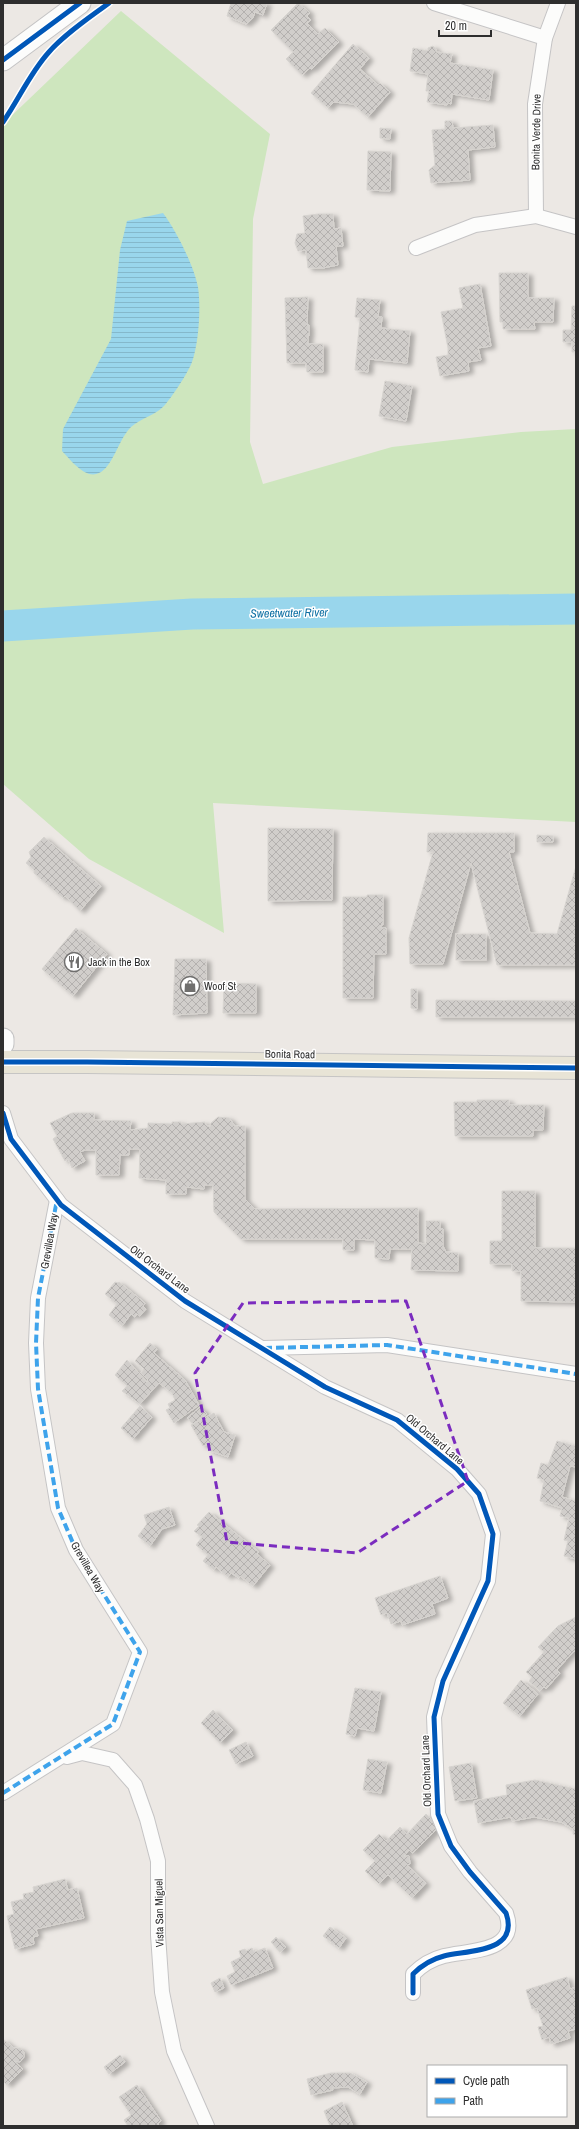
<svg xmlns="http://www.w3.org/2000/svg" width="579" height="2129" font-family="'Archivo Narrow',sans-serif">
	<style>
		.grass { fill: #cee6be }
		.water { fill: url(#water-rules) }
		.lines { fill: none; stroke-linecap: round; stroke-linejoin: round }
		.river { stroke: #99d6ec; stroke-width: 31 }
		.building { fill: url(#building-cross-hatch); stroke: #d7d4d0; filter: url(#shadow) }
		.minor-casing { stroke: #c5c4c5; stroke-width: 16 }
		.secondary-casing { stroke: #c5c4c5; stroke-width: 23 }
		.primary-casing { stroke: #c6c5c4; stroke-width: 24 }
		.minor { stroke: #fcfcfb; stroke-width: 14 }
		.secondary { stroke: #fcfcfb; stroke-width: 21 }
		.primary { stroke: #e8e4d6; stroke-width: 22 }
		.quiet { stroke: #3ea3eb; stroke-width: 4; stroke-dasharray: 8 4; stroke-linecap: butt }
		.cycleway-casing { stroke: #fff; stroke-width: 8 }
		.cycleway { stroke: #0057b8; stroke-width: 5 }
		.marked { fill: none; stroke: #7b2cbf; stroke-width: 3; stroke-dasharray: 8 5; stroke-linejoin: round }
		.labels { text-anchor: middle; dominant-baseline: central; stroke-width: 3; stroke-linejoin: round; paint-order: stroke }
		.street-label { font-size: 11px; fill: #2e2e2e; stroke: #fff }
		.poi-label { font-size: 11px; fill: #2e2e2e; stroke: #fff; text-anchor: start }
		.water-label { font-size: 12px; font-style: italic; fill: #0d6fa3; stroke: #fff }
	</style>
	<defs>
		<pattern id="water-rules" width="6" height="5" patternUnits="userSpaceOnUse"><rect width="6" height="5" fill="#99d6ec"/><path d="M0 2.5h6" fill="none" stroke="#84b8cb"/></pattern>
		<pattern id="building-cross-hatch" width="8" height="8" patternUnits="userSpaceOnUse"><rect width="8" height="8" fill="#d1cecb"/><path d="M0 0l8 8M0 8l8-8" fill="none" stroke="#b4b1af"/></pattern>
		<filter id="shadow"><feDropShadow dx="4.5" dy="2.5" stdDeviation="2" flood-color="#0004"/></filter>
	</defs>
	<rect width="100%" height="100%" fill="#ece8e4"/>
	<path class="grass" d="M 121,11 L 270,134 L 253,219 L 252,294 L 250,442 L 263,484 L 392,447 L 521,432 L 576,429 L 576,822 L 213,803 L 224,933 L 89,859 L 3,784 L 3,124 Z"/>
	<g class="water">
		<path d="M 163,213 C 176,230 194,266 198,287 C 201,306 199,343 192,362 C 188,373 172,397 164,406 C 156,415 141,418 131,427 C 118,440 113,467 99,473 C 85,480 70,459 62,451 L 63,429 L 111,339 L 120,250 L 127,221 Z"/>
		<path d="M 180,620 L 178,625 L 3,637 L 3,632 Z"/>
	</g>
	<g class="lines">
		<path class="river" d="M 3,626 L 192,614 L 576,609"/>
	</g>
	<g class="building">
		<path d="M 231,3 L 267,3 L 263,15 L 255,12 L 253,18 L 246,24 L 227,16 Z"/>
		<path d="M 298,3 L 310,13 L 307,16 L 311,20 L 307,23 L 318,34 L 325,28 L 339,42 L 312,69 L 310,68 L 302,75 L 286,59 L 293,52 L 271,30 Z"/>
		<path d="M 353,44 L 369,58 L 360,69 L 378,85 L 380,83 L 390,92 L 368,117 L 353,104 L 334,102 L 328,108 L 311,93 Z"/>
		<path d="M 433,46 L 436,49 L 436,52 L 452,54 L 450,63 L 493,70 L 489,100 L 452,94 L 451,104 L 448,103 L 447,105 L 427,102 L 429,91 L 426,91 L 428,74 L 410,71 L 413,48 L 428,51 L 428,48 Z"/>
		<path d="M 445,121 L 452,121 L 453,128 L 493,125 L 495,147 L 468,150 L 470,180 L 431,183 L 429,170 L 435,165 L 432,130 L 445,129 Z"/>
		<path d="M 380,128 L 391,129 L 390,139 L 380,138 Z"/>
		<path d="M 368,151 L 391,152 L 390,191 L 367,190 Z"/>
		<path d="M 318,214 L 333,214 L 334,229 L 341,228 L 343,246 L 336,246 L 338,265 L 323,268 L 308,268 L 306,250 L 298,251 L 295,243 L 297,234 L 305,233 L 303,216 Z"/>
		<path d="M 499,273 L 528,273 L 528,298 L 554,298 L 553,322 L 534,322 L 535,329 L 503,329 L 503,322 L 500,322 Z"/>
		<path d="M 480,284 L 491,346 L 478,348 L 481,360 L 468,362 L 469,371 L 440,376 L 436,357 L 448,355 L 448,348 L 441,312 L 463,308 L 459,288 Z"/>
		<path d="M 308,297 L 307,325 L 309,325 L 309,336 L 308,336 L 308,344 L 323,344 L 323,372 L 307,372 L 306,363 L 287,363 L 285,298 Z"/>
		<path d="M 357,298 L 380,300 L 378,317 L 382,317 L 381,328 L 410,331 L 407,363 L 369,359 L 368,372 L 355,370 L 360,318 L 355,317 Z"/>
		<path d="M 572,306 L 576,306 L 576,352 L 572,352 L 572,342 L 563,342 L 563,330 L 571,330 Z"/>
		<path d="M 385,381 L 412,386 L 406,421 L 379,416 Z"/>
		<path d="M 268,828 L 333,829 L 332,900 L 268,901 Z"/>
		<path d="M 428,833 L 514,833 L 514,852 L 509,852 L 530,933 L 557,934 L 576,866 L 576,965 L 497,965 L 471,863 L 443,964 L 410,964 L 409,938 L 433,852 L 427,852 Z"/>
		<path d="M 537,835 L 553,836 L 553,842 L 537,842 Z"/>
		<path d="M 44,837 L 101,886 L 80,911 L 65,896 L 63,898 L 34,873 L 34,870 L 26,863 L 31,857 L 29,852 Z"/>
		<path d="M 367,895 L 383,895 L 383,925 L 381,925 L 381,928 L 386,928 L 386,954 L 374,954 L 373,998 L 343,998 L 343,897 L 367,897 Z"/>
		<path d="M 76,928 L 107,954 L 73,996 L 42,969 Z"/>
		<rect x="456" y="934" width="30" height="26"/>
		<path d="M 175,959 L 206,959 L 207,1013 L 173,1015 Z"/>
		<path d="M 224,983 L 256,984 L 256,1013 L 223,1013 Z"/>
		<path d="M 411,989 L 417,989 L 417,1009 L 411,1008 Z"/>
		<path d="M 436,1000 L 576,1001 L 576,1017 L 436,1017 Z"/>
		<path d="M 477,1100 L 509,1100 L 509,1105 L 544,1105 L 543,1130 L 533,1130 L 533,1136 L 455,1136 L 454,1102 L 477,1102 Z"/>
		<path d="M 72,1113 L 94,1113 L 94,1120 L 131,1121 L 130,1130 L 148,1128 L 148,1123 L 172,1124 L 172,1122 L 181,1122 L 181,1124 L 205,1122 L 205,1124 L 210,1127 L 211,1123 L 218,1117 L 229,1118 L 235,1126 L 245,1126 L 245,1199 L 255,1209 L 418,1208 L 418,1243 L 426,1244 L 426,1221 L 440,1221 L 440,1229 L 443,1229 L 443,1246 L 446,1252 L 458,1253 L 458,1271 L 411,1270 L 412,1249 L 390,1249 L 389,1259 L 375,1258 L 375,1240 L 354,1239 L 354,1250 L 343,1250 L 343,1239 L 241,1239 L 214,1212 L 213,1185 L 204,1185 L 204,1189 L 186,1187 L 186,1194 L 166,1194 L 166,1180 L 139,1178 L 140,1149 L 129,1149 L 129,1155 L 120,1155 L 119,1175 L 96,1175 L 96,1150 L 85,1150 L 80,1152 L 85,1161 L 72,1168 L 68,1159 L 65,1161 L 53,1139 L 57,1136 L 50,1123 Z"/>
		<path d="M 502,1191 L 535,1191 L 535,1248 L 576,1248 L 576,1302 L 521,1301 L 521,1271 L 512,1271 L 512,1264 L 490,1264 L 490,1241 L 502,1241 Z"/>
		<path d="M 115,1282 L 118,1283 L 119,1282 L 145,1303 L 143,1306 L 146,1309 L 140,1316 L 137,1314 L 135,1317 L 131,1314 L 122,1326 L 109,1315 L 117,1304 L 105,1294 Z"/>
		<path d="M 150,1343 L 157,1349 L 154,1353 L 185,1380 L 199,1405 L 174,1423 L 166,1410 L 170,1408 L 168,1404 L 175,1400 L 172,1393 L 159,1383 L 140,1404 L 122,1391 L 127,1386 L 115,1375 L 127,1360 L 147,1382 L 148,1380 L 141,1373 L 144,1369 L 135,1361 Z"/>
		<path d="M 140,1406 L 152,1417 L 133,1439 L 121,1428 Z"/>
		<path d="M 200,1407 L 207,1414 L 193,1424 L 187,1418 Z"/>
		<path d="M 214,1413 L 224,1432 L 235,1435 L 228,1457 L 208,1450 L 209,1446 L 208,1444 L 203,1446 L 191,1425 Z"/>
		<path d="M 557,1441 L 575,1446 L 576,1467 L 570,1466 L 562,1497 L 576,1501 L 576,1559 L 564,1556 L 568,1541 L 564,1540 L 569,1518 L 560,1516 L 562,1508 L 540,1501 L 544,1480 L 537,1478 L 541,1463 L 548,1465 Z"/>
		<path d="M 169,1507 L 175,1525 L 162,1529 L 150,1546 L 138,1536 L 147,1524 L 144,1515 Z"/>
		<path d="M 209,1512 L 259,1552 L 257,1554 L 270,1565 L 253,1586 L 240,1576 L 239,1578 L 231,1573 L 228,1577 L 216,1567 L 214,1570 L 203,1561 L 208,1555 L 196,1545 L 202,1537 L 194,1531 L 199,1526 L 197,1525 Z"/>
		<path d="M 440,1576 L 448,1598 L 432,1604 L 435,1614 L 402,1625 L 401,1621 L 391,1624 L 387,1613 L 381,1615 L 375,1598 Z"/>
		<path d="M 576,1617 L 576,1653 L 574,1651 L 557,1670 L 560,1673 L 546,1689 L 544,1687 L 540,1691 L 529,1681 L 532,1677 L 526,1672 L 544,1652 L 538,1647 L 558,1626 Z"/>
		<path d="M 521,1680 L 538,1694 L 520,1716 L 503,1703 Z"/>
		<path d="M 355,1688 L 381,1692 L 374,1731 L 357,1728 L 355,1736 L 346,1734 Z"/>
		<path d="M 213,1710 L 233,1730 L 220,1743 L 201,1723 Z"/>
		<path d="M 246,1742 L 253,1756 L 236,1764 L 229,1750 Z"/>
		<path d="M 368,1759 L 387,1762 L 381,1793 L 363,1790 Z"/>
		<path d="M 471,1763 L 477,1798 L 455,1801 L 449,1767 Z"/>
		<path d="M 535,1780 L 576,1789 L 576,1835 L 573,1834 L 573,1829 L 561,1822 L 534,1817 L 512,1821 L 511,1817 L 478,1823 L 474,1801 L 507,1795 L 506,1785 Z"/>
		<path d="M 426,1814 L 439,1827 L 413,1853 L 409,1850 L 404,1856 L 409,1856 L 410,1864 L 407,1865 L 426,1883 L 412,1898 L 388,1875 L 379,1884 L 365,1871 L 375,1861 L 363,1850 L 379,1834 L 386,1841 L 400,1827 L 407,1834 Z"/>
		<path d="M 65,1879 L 68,1890 L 77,1888 L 84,1918 L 36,1929 L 38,1936 L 33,1937 L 34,1944 L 15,1949 L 7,1916 L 14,1914 L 11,1902 L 24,1899 L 23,1894 L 34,1892 L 33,1887 Z"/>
		<path d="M 330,1927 L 346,1938 L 339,1948 L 323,1936 Z"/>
		<path d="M 276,1937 L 286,1947 L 280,1952 L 271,1942 Z"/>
		<path d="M 252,1948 L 254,1952 L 265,1948 L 273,1968 L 231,1985 L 227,1976 L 235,1972 L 231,1962 L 241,1957 L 239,1951 L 245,1949 L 246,1951 Z"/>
		<path d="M 567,1977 L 570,1989 L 576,1987 L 576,2029 L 568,2031 L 570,2038 L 551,2044 L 549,2037 L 542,2040 L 538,2027 L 543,2026 L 537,2008 L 532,2009 L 526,1990 Z"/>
		<path d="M 220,1978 L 224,1988 L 215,1992 L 211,1983 Z"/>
		<path d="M 3,2039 L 14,2048 L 20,2048 L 24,2052 L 24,2057 L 20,2062 L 14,2061 L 23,2069 L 7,2085 L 3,2081 Z"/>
		<path d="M 120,2055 L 125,2062 L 109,2074 L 104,2067 Z"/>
		<path d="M 331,2073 L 350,2073 L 367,2082 L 360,2094 L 348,2087 L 332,2088 L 333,2090 L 311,2095 L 307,2079 Z"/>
		<path d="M 137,2085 L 161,2121 L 158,2124 L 159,2126 L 128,2126 L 124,2120 L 131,2115 L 119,2097 Z"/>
		<path d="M 342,2102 L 353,2126 L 330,2126 L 324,2111 Z"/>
	</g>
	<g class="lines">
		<defs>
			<g id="minor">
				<path d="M 434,3 L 545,38"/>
				<path d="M 536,216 L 535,104 L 545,38 L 558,3"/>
				<path d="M 416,248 L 475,225 L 536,216 L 576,227"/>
				<path d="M 3,1113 L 11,1139 L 61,1205 L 185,1301 L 325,1387 L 397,1420 L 457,1469 L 479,1494 L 493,1534 L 488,1581 L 443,1681 L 434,1717 L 438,1814 L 451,1846 L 470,1872 L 506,1913 C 520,1953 468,1950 444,1956 C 432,1959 422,1965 413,1974 L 413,1993"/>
				<path d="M 263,1348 L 387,1345 L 576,1374"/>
				<path d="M 67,1757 L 82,1753 L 113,1760 L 135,1785 L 147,1819 L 158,1861 L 158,1935 L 162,1992 L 174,2051 L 207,2126"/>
				<path d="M 3,1793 L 113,1724 L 140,1652 L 76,1550 L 58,1508 L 38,1389 L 36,1343 L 38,1298 L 57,1200"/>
			</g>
			<g id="secondary">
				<path d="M 3,60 L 80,3"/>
				<path d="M 3,1039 L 3,1044"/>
			</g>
			<path id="primary" d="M 3,1062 L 87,1062 L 576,1068"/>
		</defs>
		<use href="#minor" class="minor-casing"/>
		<use href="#secondary" class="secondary-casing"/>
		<use href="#primary" class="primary-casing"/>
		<use href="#minor" class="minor"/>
		<use href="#secondary" class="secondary"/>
		<use href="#primary" class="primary"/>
		<g class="quiet">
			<path d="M 264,1348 L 387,1345 L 576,1374"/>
			<path d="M 3,1793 L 113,1724 L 140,1652 L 76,1550 L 58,1508 L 38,1389 L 36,1343 L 38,1298 L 57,1200"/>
		</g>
		<defs>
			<g id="cycleway">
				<path d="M 3,60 L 80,3"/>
				<path d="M 3,122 C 19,99 30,73 49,52 C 66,33 89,18 109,3"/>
				<path d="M 3,1062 L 87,1062 L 576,1068"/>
				<path d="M 3,1113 L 11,1139 L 61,1205 L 185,1301 L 325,1387 L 397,1420 L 457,1469 L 479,1494 L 493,1534 L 488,1581 L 443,1681 L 434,1717 L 438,1814 L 451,1846 L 470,1872 L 506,1913 C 520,1953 468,1950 444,1956 C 432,1959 422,1965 413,1974 L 413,1993"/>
			</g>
		</defs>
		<use href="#cycleway" class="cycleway-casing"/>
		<use href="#cycleway" class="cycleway"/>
	</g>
	<path class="marked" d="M 406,1301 L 468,1481 L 357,1553 L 227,1542 L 195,1373 L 243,1303 Z"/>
	<defs>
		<symbol id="restaurant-ring" viewBox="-11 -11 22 22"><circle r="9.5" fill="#fff" stroke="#706f6e" stroke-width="1.5"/><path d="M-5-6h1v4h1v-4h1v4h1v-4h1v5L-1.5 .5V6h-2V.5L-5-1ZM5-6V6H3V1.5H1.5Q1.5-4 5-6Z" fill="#706f6e"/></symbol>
		<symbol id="shop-ring" viewBox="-11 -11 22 22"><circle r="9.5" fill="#fff" stroke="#706f6e" stroke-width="1.5"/><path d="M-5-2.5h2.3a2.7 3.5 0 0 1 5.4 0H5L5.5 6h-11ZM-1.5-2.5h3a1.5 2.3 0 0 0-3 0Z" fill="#706f6e"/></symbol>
	</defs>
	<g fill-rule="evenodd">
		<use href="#restaurant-ring" x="63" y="951" width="22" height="22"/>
		<use href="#shop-ring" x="179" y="975" width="22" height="22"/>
	</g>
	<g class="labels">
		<g class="street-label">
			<text transform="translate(536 132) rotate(-89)">Bonita Verde Drive</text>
			<text transform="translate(290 1054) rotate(1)">Bonita Road</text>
			<text transform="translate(49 1241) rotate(-80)">Grevillea Way</text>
			<text transform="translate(160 1269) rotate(37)">Old Orchard Lane</text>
			<text transform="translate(435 1439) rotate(40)">Old Orchard Lane</text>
			<text transform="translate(88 1567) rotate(60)">Grevillea Way</text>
			<text transform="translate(426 1771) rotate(-92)">Old Orchard Lane</text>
			<text transform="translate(159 1913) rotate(-91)">Vista San Miguel</text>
		</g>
		<g class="poi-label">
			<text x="88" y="962">Jack in the Box</text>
			<text x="204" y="986">Woof St</text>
		</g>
		<g class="water-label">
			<text transform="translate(289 613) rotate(-1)">Sweetwater River</text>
		</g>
	</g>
	<rect width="579" height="2129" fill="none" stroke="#2e2e2e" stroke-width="8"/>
	<rect x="427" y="2065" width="140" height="52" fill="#ffffff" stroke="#ababab"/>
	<rect x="435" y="2078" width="20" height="6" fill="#0057b8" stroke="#ababab"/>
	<text x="463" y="2085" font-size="12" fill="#2e2e2e">Cycle path</text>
	<rect x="435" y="2098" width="20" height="6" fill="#3ea3eb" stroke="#ababab"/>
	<text x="463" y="2105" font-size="12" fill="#2e2e2e">Path</text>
	<path d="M439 30v6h52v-6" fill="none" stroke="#2e2e2e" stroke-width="2"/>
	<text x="445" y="30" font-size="12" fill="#2e2e2e" stroke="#ffffff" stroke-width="3" paint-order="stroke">20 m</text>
</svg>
